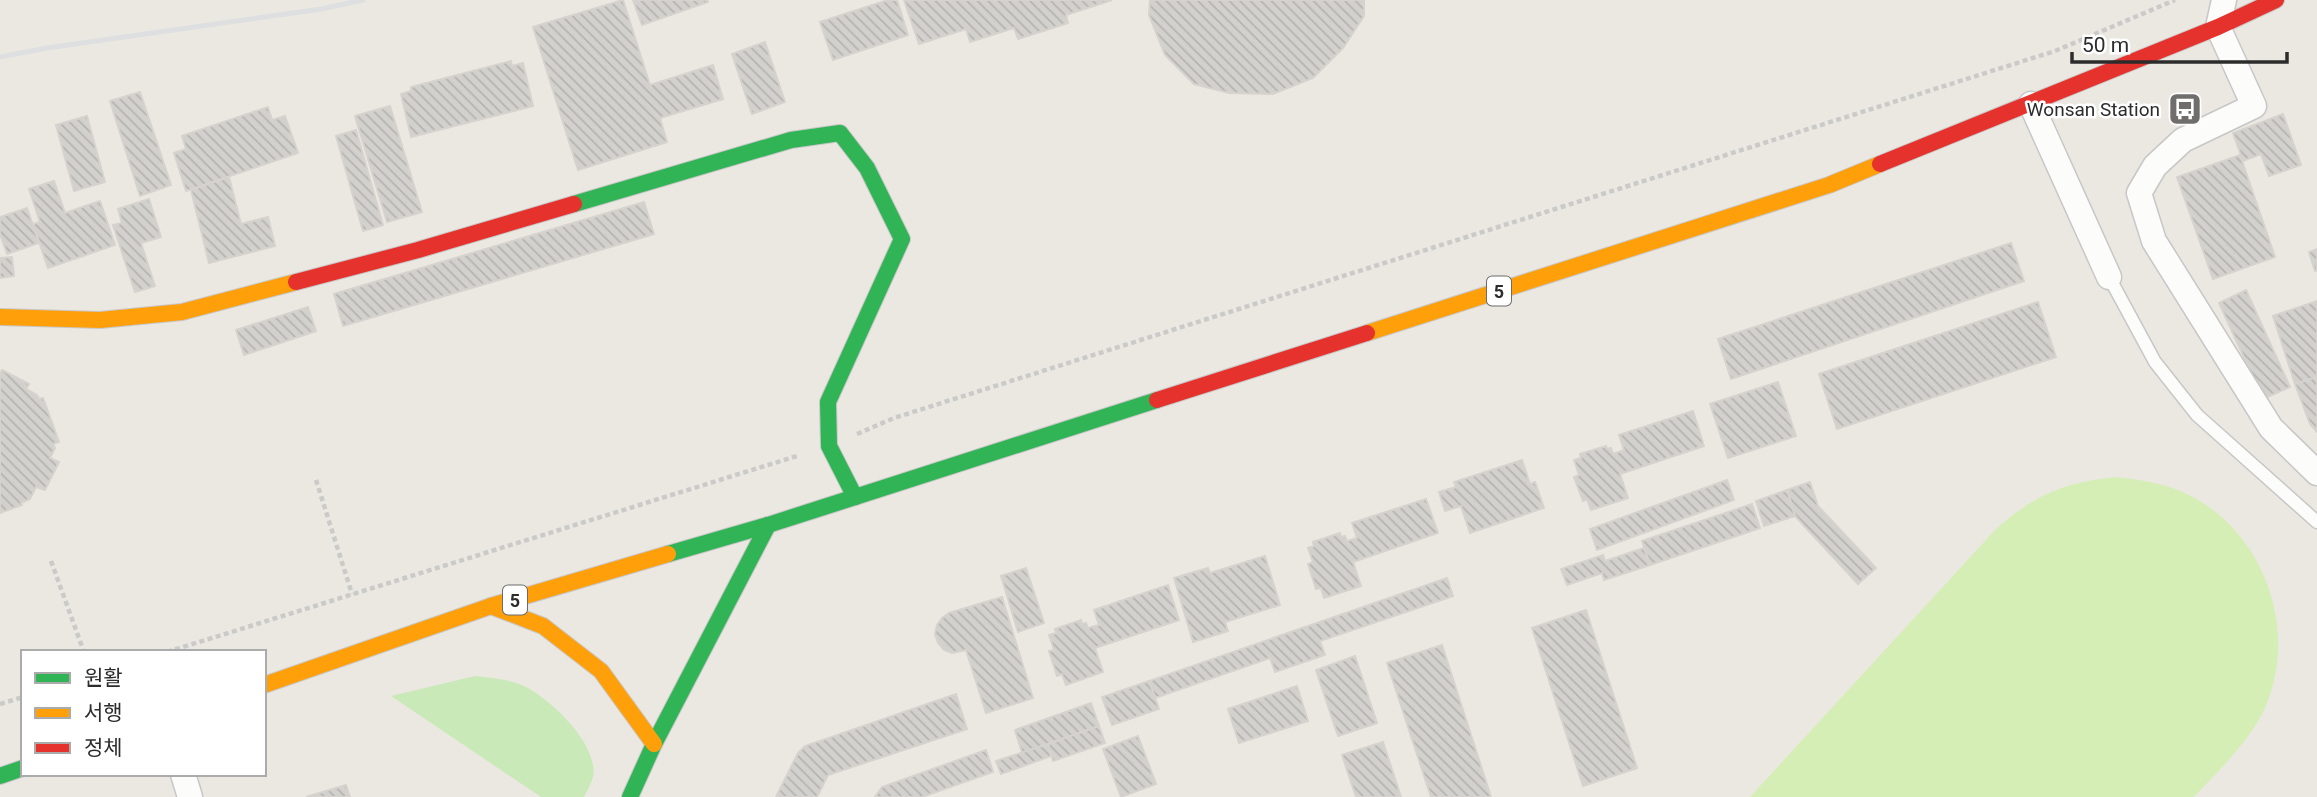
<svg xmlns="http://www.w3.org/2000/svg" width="2317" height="797" font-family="Roboto,'Noto Sans KR',sans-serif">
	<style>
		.grass { fill: #c9e9b8 }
		.pitch { fill: #d5eeb5 }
		.building { fill: url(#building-back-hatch); stroke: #d6d3ce; stroke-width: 2 }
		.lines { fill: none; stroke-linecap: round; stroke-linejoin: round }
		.lane-casing { stroke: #c8c7c7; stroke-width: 15 }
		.street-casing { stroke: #c8c7c7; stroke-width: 27 }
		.fast-casing { stroke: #c8c7c7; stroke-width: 18 }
		.slow-casing { stroke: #c8c7c7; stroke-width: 18 }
		.jam-casing { stroke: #c8c7c7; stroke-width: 18 }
		.path { stroke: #cacac9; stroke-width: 4.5; stroke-dasharray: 5 3.5; stroke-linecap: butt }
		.lane { stroke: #fcfcfb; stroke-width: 12 }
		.street { stroke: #fcfcfb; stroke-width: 24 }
		.fast { stroke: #30b455; stroke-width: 16 }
		.slow { stroke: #ff9f0a; stroke-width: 16 }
		.jam { stroke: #e5322d; stroke-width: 16 }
		.rail { stroke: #dedfe0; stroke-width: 5 }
		.labels { text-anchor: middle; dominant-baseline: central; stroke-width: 5; stroke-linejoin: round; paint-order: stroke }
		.shield { fill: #fff; stroke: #6b6b6b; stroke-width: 2 }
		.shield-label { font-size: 18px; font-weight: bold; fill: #2c2c2c }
		.poi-label { font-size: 19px; fill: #2c2c2c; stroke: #fff; text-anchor: end }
	</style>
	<defs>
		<pattern id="building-back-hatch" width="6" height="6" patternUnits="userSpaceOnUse" patternTransform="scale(1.75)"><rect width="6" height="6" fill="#d3d1cd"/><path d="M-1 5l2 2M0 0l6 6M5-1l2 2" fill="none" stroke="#b5b4b0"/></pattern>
	</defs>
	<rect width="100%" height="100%" fill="#ebe8e2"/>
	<path class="grass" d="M 475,676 C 493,678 511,679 528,688 C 553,702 599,745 593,777 C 591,784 587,791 584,797 L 541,797 L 391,696 Z"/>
	<path class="pitch" d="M 2116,477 C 2143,480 2169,484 2193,497 C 2267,537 2299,634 2264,710 C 2248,743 2219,770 2194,797 L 1750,797 L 1995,530 C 2034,495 2065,482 2116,477 Z"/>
	<g class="building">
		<path d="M 623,0 L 650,85 L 713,65 L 723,99 L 660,118 L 667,142 L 578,170 L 533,27 Z"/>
		<path d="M 633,0 L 707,0 L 708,2 L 642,25 Z"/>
		<path d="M 888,0 L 897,0 L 908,35 L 833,60 L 820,22 Z"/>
		<path d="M 904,0 L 1112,0 L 1066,15 L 1068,23 L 1018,39 L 1014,28 L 970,42 L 966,29 L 919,44 Z"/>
		<path d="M 1150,0 L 1364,0 L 1364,16 L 1343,48 L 1313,78 L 1273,94 L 1229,93 L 1194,84 L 1165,55 L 1149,15 Z"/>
		<path d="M 765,42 L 785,102 L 752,114 L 732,54 Z"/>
		<path d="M 511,61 L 512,66 L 523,63 L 533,106 L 411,137 L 401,94 L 411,91 L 411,87 Z"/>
		<path d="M 140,92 L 171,185 L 140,196 L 110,101 Z"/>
		<path d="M 390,106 L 422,212 L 387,222 L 355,116 Z"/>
		<path d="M 268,107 L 272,120 L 285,116 L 298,153 L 186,191 L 174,153 L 186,149 L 182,136 Z"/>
		<path d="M 2283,114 L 2301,165 L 2269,176 L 2261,154 L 2243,161 L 2233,133 Z"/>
		<path d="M 87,116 L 105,182 L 74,191 L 56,125 Z"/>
		<path d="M 356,130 L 383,225 L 363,231 L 336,136 Z"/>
		<path d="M 2240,155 L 2275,257 L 2213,279 L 2177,177 Z"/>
		<path d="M 229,177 L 241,224 L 268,217 L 275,246 L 209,263 L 191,190 Z"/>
		<path d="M 54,181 L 65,213 L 100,201 L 115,245 L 48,268 L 33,224 L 40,222 L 29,189 Z"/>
		<path d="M 149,199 L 161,237 L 141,243 L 155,286 L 135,292 L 113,225 L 122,223 L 118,209 Z"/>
		<path d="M 644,202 L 654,234 L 343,326 L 334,294 Z"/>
		<path d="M 27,208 L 39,243 L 7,254 L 0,234 L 0,217 Z"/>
		<path d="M 2011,243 L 2024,281 L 1731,379 L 1718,339 Z"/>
		<path d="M 2317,249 L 2317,270 L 2315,271 L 2309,252 Z"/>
		<path d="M 12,257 L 14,276 L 0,278 L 0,258 Z"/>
		<path d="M 2246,290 L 2290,387 L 2263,399 L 2219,303 Z"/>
		<path d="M 2317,301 L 2317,377 L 2295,384 L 2273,316 Z"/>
		<path d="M 2038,302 L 2056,357 L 1837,429 L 1819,374 Z"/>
		<path d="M 308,307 L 316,331 L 244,355 L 236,330 Z"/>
		<path d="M 2,370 L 29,384 L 26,389 L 37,395 L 39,399 L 43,398 L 59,442 L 53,444 L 55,448 L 50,458 L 59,462 L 45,490 L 36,487 L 30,499 L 21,503 L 22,505 L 0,513 L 0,374 Z"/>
		<path d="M 2317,377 L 2317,432 L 2310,424 L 2295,384 Z"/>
		<path d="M 1778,382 L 1796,436 L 1728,458 L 1710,404 Z"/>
		<path d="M 1693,411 L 1704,446 L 1620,474 L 1628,498 L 1591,510 L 1587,499 L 1583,501 L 1574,477 L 1579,475 L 1574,460 L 1581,458 L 1580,454 L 1606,446 L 1607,449 L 1611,448 L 1613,454 L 1624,450 L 1619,435 Z"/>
		<path d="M 1522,460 L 1530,484 L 1535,482 L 1544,508 L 1470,533 L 1461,506 L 1445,511 L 1439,492 L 1456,487 L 1454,482 Z"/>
		<path d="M 1727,480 L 1734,500 L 1597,550 L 1590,529 Z"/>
		<path d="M 1810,482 L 1818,506 L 1876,568 L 1858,584 L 1795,516 L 1787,490 Z"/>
		<path d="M 1787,490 L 1795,516 L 1764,526 L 1756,501 Z"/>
		<path d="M 1426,499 L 1438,533 L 1353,562 L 1361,586 L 1324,598 L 1321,588 L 1316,589 L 1308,564 L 1313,562 L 1308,548 L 1314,546 L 1313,542 L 1340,533 L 1341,537 L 1345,536 L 1347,541 L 1357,538 L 1352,523 Z"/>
		<path d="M 1752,504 L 1760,528 L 1650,565 L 1642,541 Z"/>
		<path d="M 1644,548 L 1650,565 L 1604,580 L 1602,573 L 1567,585 L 1561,569 L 1603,555 L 1605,561 Z"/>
		<path d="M 1265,556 L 1280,605 L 1225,622 L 1228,631 L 1193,642 L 1174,578 L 1208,568 L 1210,573 Z"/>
		<path d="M 1026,568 L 1044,623 L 1018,632 L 1001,576 Z"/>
		<path d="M 1447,578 L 1453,596 L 1320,641 L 1325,655 L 1275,672 L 1270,658 L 1155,698 L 1149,681 Z"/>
		<path d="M 1168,585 L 1179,620 L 1095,648 L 1103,672 L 1066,685 L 1062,674 L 1057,676 L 1049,651 L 1054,650 L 1049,635 L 1056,633 L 1055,629 L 1081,620 L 1082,624 L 1086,623 L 1088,628 L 1099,625 L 1094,610 Z"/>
		<path d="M 1002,597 L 1033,698 L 986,713 L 966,650 L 952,653 L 944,650 L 938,643 L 935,634 L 937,625 L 942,618 L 949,613 Z"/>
		<path d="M 1586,610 L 1637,768 L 1583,786 L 1532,628 Z"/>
		<path d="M 1442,645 L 1491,797 L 1431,797 L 1387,663 Z"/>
		<path d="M 1355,656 L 1377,723 L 1338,736 L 1316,670 Z"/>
		<path d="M 1149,681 L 1159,709 L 1112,725 L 1102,697 Z"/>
		<path d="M 1297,686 L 1308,721 L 1239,743 L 1228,709 Z"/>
		<path d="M 956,694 L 967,729 L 828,775 L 817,797 L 776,797 L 798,753 L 805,746 Z"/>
		<path d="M 1091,703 L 1099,726 L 1022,753 L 1015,730 Z"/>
		<path d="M 1099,726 L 1105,743 L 1053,761 L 1048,744 Z"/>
		<path d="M 1138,736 L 1156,784 L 1121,797 L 1103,749 Z"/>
		<path d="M 1383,742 L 1401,797 L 1356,797 L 1342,755 Z"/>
		<path d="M 1048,744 L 1051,756 L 1001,774 L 996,761 Z"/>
		<path d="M 986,750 L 993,772 L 922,797 L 875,797 L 882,787 Z"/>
		<path d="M 346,785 L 350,797 L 306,797 Z"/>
	</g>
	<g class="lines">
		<defs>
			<path id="lane" d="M 2109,277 L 2155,362 L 2197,415 L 2317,522"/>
			<g id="street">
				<path d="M 2224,0 L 2218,27 L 2254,106 L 2183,140 L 2155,166 L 2139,193 L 2154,241 L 2271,428 L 2317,473"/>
				<path d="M 2031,104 L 2109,277"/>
				<path d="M 183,774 L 190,797"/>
			</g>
			<g id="fast">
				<path d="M 574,204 L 791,140 L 840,133 L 867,168 L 902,239 L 828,402 L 829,446 L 855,497"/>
				<path d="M 668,554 L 768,525 L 1157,400"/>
				<path d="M 0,776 L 23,768"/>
				<path d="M 630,797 L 654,744 L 768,525"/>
			</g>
			<g id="slow">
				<path d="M 0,317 L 100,320 L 182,312 L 296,282"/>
				<path d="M 1367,333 L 1829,185 L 1880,164"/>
				<path d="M 491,606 L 543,626 L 601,671 L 654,744"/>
				<path d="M 264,685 L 491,606 L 668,554"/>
			</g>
			<g id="jam">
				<path d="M 1880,164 L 2218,27 L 2276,0"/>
				<path d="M 296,282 L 418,250 L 574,204"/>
				<path d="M 1157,400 L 1367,333"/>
			</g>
		</defs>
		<use href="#lane" class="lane-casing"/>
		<use href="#street" class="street-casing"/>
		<use href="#fast" class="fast-casing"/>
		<use href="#slow" class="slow-casing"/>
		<use href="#jam" class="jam-casing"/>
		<g class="path">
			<path d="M 857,434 L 894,418 L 2055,51 L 2175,0"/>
			<path d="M 316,480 L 352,594"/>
			<path d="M 51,561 L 84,652"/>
			<path d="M 167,652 L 800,455"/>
			<path d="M 0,704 L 23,697"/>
		</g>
		<use href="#lane" class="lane"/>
		<use href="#street" class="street"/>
		<use href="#fast" class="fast"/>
		<use href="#slow" class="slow"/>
		<use href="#jam" class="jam"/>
		<path class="rail" d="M 0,57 L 47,48 L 321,9 L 363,0"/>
	</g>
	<defs>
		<symbol id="bus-square" viewBox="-11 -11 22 22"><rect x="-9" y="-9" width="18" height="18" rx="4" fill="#6f6e6c" stroke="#fff"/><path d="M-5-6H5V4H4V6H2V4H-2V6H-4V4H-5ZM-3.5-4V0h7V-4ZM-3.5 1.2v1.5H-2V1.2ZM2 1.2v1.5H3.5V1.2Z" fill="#fff"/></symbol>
	</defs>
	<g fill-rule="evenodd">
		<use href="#bus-square" x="2166" y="90" width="38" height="38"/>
	</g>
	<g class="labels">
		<g class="shield">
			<rect x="1487" y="276.5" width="24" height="29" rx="5"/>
			<rect x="503" y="585.5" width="24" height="29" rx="5"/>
		</g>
		<g class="shield-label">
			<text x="1499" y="291">5</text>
			<text x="515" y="600">5</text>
		</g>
		<g class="poi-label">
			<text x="2160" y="109">Wonsan Station</text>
		</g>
	</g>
	<rect x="21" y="650" width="245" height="126" fill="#ffffff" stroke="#ababab" stroke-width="2"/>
	<rect x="35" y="673" width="35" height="10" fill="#30b455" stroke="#ababab" stroke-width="2"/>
	<text x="84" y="685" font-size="21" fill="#2c2c2c">원활</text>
	<rect x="35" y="708" width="35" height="10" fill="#ff9f0a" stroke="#ababab" stroke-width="2"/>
	<text x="84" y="720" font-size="21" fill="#2c2c2c">서행</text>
	<rect x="35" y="743" width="35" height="10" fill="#e5322d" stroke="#ababab" stroke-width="2"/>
	<text x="84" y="755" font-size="21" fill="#2c2c2c">정체</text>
	<path d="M2072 52v10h215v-10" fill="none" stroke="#2c2c2c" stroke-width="3.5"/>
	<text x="2082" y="52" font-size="21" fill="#2c2c2c" stroke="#ffffff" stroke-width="5" paint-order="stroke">50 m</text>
</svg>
